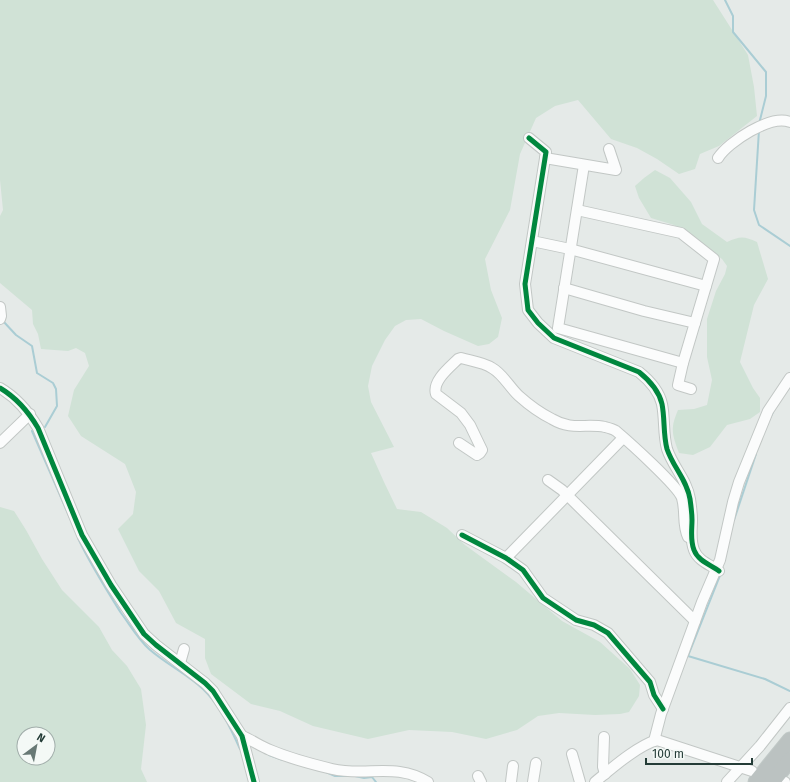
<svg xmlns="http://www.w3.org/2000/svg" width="790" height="782" font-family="'Fira Sans',sans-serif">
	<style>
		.green { fill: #d0e2d6; fill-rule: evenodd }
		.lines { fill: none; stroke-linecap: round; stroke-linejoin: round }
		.stream { stroke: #aacdd4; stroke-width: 2 }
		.minor-casing { stroke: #c2c7c5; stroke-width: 12 }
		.highway-casing { stroke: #c1c9c7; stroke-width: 17 }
		.minor { stroke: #fbfcfc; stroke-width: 10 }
		.highway { stroke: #bbc2c1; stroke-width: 15 }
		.cycleway-casing { stroke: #f4f9f6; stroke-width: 8 }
		.cycleway { stroke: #00873e; stroke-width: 5 }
	</style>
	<rect width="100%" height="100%" fill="#e5eae8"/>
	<g class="green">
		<path d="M 0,0 L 713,0 L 748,55 L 754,87 L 757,116 L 719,146 L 700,154 L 695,169 L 679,174 L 657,159 L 637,148 L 611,139 L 578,100 L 555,106 L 536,118 L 520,154 L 510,210 L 485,259 L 491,290 L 502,318 L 498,337 L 489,344 L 478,346 L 444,331 L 421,319 L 406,320 L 395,326 L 385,340 L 372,366 L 368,386 L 371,402 L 394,447 L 371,453 L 384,482 L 397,509 L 421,512 L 447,528 L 465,545 L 516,582 L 562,621 L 600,642 L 630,669 L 640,685 L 639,696 L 629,712 L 620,714 L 595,715 L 559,713 L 538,716 L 517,730 L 486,739 L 452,732 L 409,730 L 368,739 L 313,726 L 280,711 L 251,704 L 211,674 L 205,658 L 205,639 L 176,623 L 159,591 L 139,571 L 118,529 L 133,514 L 136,492 L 125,464 L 81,436 L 68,416 L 74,390 L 89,366 L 85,353 L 76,348 L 68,351 L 41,349 L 38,334 L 33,324 L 32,310 L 0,283 L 0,216 L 3,210 L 0,180 Z"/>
		<path d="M 655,170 L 670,178 L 691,202 L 702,224 L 727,242 C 740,236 744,236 757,242 L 768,279 L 754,305 L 740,362 L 753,388 L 760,398 L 760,412 L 750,419 L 727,425 L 710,447 L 693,455 L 679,453 C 672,434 670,429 678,410 L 694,409 L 707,405 L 712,380 L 707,357 L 707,319 L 716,291 L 725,274 L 727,266 L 722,259 L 674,225 L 651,218 L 639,198 L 635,186 L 644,178 Z"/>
		<path d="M 0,507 L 14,511 L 26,530 L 42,559 L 62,590 L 99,627 L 112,650 L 127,666 L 141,689 L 146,725 L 141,769 L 147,782 L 0,782 ZM 24,734 L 48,734 L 48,758 L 24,758 Z"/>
	</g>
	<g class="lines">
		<g class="stream">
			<path d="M 725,0 L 733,16 L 733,32 L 766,72 L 766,96 L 759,124"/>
			<path d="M 759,130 L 754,210 L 759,225 L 790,246"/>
			<path d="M 3,321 L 16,335 L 32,346 L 37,373 L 53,383 L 56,389 L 57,406 L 45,427"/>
			<path d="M 769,420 L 773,412"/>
			<path d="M 32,431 L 70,518"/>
			<path d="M 734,520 L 756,454"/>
			<path d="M 78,538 C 90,564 106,589 121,613 C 130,625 138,639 149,649 C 166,664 187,674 203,689 C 220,705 231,729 240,749 L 242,749"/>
			<path d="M 721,573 L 688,656 L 765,679 L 790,691"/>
			<path d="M 269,755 L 283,760"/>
			<path d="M 326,772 L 335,776 L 351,776"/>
			<path d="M 355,776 L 364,778 L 372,777 L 376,782"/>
		</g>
		<defs>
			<g id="minor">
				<path d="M 529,138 L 546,152 L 525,284 L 528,310 L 538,323 L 554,338 L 639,372 C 649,380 659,391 662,404 C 665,419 663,434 667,449 C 673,467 687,480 690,499 C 691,506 692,513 692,520 C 692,530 690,540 694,550 C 698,561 711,565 719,571"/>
				<path d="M 545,158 L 616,170 L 609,149"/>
				<path d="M 718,158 C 728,142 771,114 790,122"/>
				<path d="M 584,165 L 558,328 L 683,363"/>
				<path d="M 577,210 L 681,233 L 714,259 L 683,363 L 678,385 L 691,389"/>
				<path d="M 532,241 L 570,249 L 706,286"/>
				<path d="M 564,288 L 644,311 L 695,323"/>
				<path d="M 0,307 L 1,316 L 0,319"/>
				<path d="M 0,388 C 17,398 28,411 38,428 L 82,535 L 111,585 L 144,634 L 156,645 L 205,683 L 213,691 L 242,736 L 254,782"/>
				<path d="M 0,443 L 30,414"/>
				<path d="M 459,443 L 477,455 L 480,453 L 482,450 L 470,425 L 461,413 L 436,394 C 432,381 450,367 458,359 L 461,358 C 471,361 483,362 492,368 C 503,374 510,388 519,396 C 529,405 540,413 552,419 C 572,431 586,423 605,427 C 609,428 613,429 616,431 C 629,442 678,486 682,498 C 686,511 682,525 688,537"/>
				<path d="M 548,480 L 562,490 L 695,621"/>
				<path d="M 462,535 L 506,558 L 523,570 L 543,598 L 576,620 L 594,625 L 608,633 L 650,682 L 654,695 L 663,709"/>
				<path d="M 506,558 L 623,438"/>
				<path d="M 180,663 L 184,649"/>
				<path d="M 242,736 C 252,740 260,746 270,750 C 289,758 311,764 332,769 C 366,777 396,762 428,782"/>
				<path d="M 604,737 L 603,767 L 605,774"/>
				<path d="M 654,741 L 661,714 L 702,602 L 720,560 L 733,502 L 739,482 L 768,411 L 790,378"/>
				<path d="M 572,754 L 580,782"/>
				<path d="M 478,776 L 481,782"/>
				<path d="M 511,782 L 513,766"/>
				<path d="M 533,782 L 536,763"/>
				<path d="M 595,782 C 612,768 637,746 657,740 L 752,771"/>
				<path d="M 727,782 L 760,746 L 790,708"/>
				<path d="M 784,782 L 785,782"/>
			</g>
			<g id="highway">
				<path d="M 756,782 L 790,740"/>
				<path d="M 772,782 L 790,760"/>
			</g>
		</defs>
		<use href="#minor" class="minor-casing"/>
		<use href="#highway" class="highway-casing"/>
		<use href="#minor" class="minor"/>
		<use href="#highway" class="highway"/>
		<defs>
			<g id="cycleway">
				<path d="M 529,138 L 546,152 L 525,284 L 528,310 L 538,323 L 554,338 L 639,372 C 649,380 659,391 662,404 C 665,419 663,434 667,449 C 673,467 687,480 690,499 C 691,506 692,513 692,520 C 692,530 690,540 694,550 C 698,561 711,565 719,571"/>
				<path d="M 0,388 C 17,398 28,411 38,428 L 82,535 L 111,585 L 144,634 L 156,645 L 205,683 L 213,691 L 242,736 L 254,782"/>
				<path d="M 462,535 L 506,558 L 523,570 L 543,598 L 576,620 L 594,625 L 608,633 L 650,682 L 654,695 L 663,709"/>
			</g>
		</defs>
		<use href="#cycleway" class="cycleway-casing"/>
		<use href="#cycleway" class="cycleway"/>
	</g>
	<g transform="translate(36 746) rotate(32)"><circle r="19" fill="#f4f9f6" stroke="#a1adaa"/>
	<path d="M0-3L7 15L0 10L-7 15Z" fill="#687975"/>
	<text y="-6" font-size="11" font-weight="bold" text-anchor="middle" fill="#243c37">N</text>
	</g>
	<path d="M646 758v6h106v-6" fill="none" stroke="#243c37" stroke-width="2"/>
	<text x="652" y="758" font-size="12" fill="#243c37" stroke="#f4f9f6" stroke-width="3" paint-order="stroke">100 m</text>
</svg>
